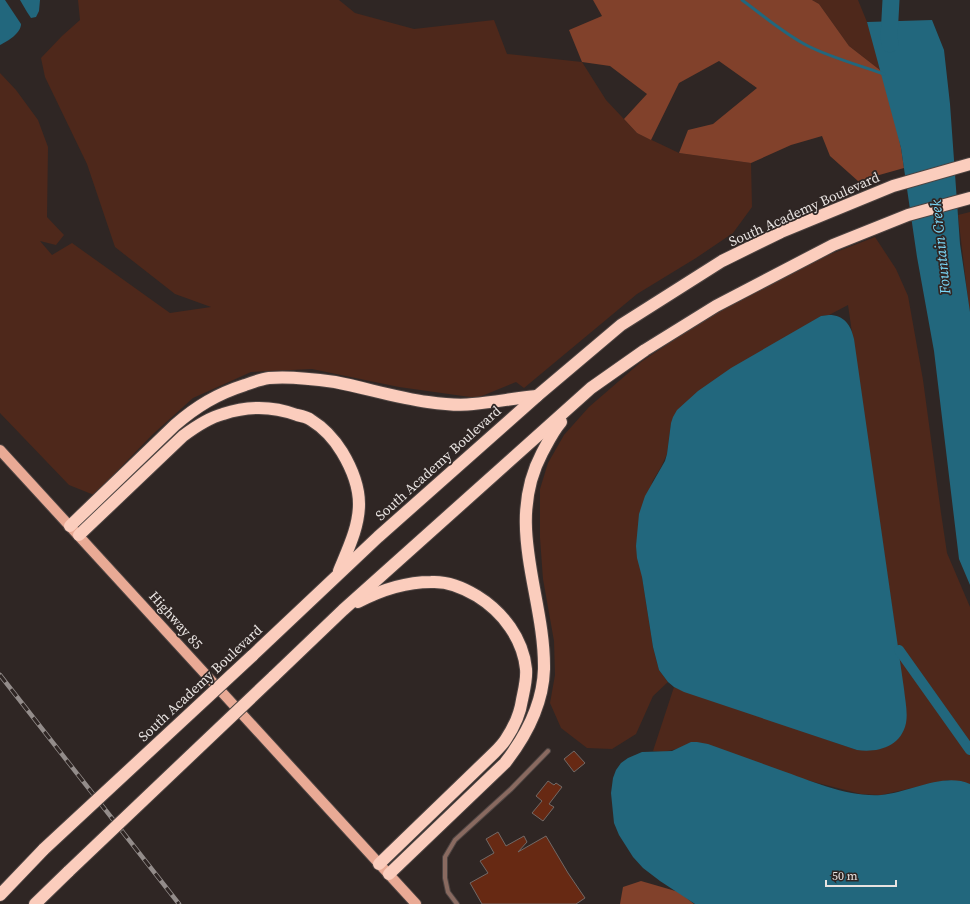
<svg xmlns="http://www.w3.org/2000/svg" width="970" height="904" font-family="'Source Serif 4',serif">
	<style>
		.green { fill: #4e281b }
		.forest { fill: #81412b }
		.water { fill: #22677d }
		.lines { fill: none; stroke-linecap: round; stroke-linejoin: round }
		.stream { stroke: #22677d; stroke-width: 3 }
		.canal { stroke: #22677d; stroke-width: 10 }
		.river { stroke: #22677d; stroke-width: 17 }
		.building { fill: #672913; stroke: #726966 }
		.lane-casing { stroke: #4d4442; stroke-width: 6 }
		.primary-casing { stroke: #4d4442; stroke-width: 12 }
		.highway-casing { stroke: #4d4442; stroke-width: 14 }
		.lane { stroke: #896a60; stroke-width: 4 }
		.primary { stroke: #e9aa95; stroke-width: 10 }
		.highway { stroke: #fbcdbd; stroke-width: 12 }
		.rail-casing { stroke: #938c8a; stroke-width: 4.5 }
		.rail { stroke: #2f2624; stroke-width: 3; stroke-dasharray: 9; stroke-linecap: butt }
		.highway-bridge-casing { stroke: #4d4442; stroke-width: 14; stroke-linecap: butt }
		.highway-bridge { stroke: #fbcdbd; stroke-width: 12 }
		.labels { text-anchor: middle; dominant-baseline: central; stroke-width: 3.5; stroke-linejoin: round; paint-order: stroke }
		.street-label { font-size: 14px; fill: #e8e3e1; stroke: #2f2624 }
		.water-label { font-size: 15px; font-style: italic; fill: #7cd9f9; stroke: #2f2624 }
	</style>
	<rect width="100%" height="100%" fill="#2f2624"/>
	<g class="green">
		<path d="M 78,0 L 339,0 L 355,13 L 414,29 L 494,20 L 507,54 L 582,62 L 606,100 L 637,133 L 679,153 L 751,163 L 752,207 L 733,233 L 696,258 L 637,294 L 524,388 L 516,382 L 477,398 L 399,387 L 312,369 L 251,372 L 193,398 L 152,435 L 94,495 L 69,485 L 0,413 L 0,73 L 16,90 L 38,120 L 48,147 L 47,217 L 64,235 L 56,245 L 40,241 L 52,255 L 72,243 L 170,313 L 211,307 L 175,294 L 115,247 L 87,164 L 45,77 L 41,58 L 62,36 L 80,20 Z"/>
		<path d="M 812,0 L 858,0 L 867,22 L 885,74 L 849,46 L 819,4 Z"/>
		<path d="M 970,212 L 970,316 L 958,215 Z"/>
		<path d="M 875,237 L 896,269 L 908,296 L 923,380 L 941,513 L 947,553 L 970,607 L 970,787 L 948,780 L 881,795 L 861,794 L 681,748 L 663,752 L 653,751 L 674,687 L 857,750 L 894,621 L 848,305 L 829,315 L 821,316 L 671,423 L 667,454 L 661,467 L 652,482 L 642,577 L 653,647 L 659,670 L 668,682 L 653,696 L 636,734 L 612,749 L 587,748 L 561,728 L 550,703 L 555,675 L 554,641 L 543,579 L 540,538 L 540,489 L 548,463 L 564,435 L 589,407 L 641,362 L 722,308 L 805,264 Z"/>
	</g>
	<g class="forest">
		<path d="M 593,0 L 812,0 L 819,4 L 849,46 L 885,74 L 901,148 L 904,168 L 858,181 L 830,156 L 822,136 L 791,145 L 751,163 L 679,153 L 688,130 L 713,124 L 757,88 L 719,61 L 679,83 L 651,140 L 637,133 L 624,119 L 647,94 L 610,66 L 582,62 L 569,30 L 602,16 Z"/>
		<path d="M 641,881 L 679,892 L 694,904 L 620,904 L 623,887 Z"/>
	</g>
	<g class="water">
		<path d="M 0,0 L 5,0 L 21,24 C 21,33 8,41 0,45 Z"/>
		<path d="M 20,0 L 40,0 L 39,11 L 36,17 L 31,18 L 27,12 Z"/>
		<path d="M 932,20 L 944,50 L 950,104 L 960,244 L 970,312 L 970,585 L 959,559 L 934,351 L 917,257 L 901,148 L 867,22 Z"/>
		<path d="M 829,315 C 844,315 851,325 854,339 L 904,689 C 905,700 908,712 906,723 C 901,747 877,753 857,750 L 684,692 L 674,687 L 668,682 L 659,670 L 653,647 L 642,577 L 637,558 L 636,546 L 639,514 L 645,496 L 665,461 L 667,454 L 671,423 L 673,417 L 677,410 L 698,391 L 731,368 L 821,316 Z"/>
		<path d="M 691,742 L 697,742 L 708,744 C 732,753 756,761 780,770 C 812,781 846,797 881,795 C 909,793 943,772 970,784 L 970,904 L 695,904 L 660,881 L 643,868 L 633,857 L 619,835 L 614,823 L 611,793 L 613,778 L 616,770 L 621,763 L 628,758 L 642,752 L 672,751 Z"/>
	</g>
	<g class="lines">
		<path class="stream" d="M 742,0 C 764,16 784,34 808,46 C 832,58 859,65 884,74"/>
		<path class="canal" d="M 899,650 L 970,750"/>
		<path class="river" d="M 890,44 L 889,37 L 891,0"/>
	</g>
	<g class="building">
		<path d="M 574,751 L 585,763 L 574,772 L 564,759 Z"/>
		<path d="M 548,781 L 554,785 L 556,783 L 562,787 L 549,804 L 554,807 L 543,821 L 532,813 L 542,801 L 536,796 Z"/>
		<path d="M 498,832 L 506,846 L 524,836 L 527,842 L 518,852 L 546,836 L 568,873 L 585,898 L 576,904 L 482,904 L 470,883 L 488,873 L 480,861 L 494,853 L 486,839 Z"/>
	</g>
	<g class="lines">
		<defs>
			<path id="lane" d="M 457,904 L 448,892 L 445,878 L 445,857 L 455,840 L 511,789 L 548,751"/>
			<path id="primary" d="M 0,450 L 416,904"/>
			<g id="highway">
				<path d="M 70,526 L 175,425 C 197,406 217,394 245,385 C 253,382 261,379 269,378 C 290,376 314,379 335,382 C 366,388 397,398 428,402 C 442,404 459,406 473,404 C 495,402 516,398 537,396"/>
				<path d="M 79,535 L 183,436 C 195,427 208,418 223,414 C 247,406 273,406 297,415 C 302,416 307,417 311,420 C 324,428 334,439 342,452 C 351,467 359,487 359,504 C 359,527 348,549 339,571"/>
				<path d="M 358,602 C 381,590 405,582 431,582 C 447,581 464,588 477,596 C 503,612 523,639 526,669 C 527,679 524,690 522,700 C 520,714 514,727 506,739 C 503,744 498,749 494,753 L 379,864"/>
				<path d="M 252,656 L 378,537 L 537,396 L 621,325 L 722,261 L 781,232 L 893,186 L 970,164"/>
				<path d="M 273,677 L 343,610 L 591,388 L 645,350 L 716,306 L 833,245 L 908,215 L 970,198"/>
				<path d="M 389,874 L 505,763 C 526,736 543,704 544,669 C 545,595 504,525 542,453 C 548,442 553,431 561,422"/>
				<path d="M 0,895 L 44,849"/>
				<path d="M 35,904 L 69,871"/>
			</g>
		</defs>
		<use href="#lane" class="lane-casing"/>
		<use href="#primary" class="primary-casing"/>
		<use href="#highway" class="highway-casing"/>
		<use href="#lane" class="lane"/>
		<use href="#primary" class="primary"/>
		<use href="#highway" class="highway"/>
		<defs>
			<path id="rail" d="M 0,675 L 179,904"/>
		</defs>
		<use href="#rail" class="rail-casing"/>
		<use href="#rail" class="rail"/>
		<defs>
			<g id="highway-bridge">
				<path d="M 44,849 L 252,656"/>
				<path d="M 69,871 L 273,677"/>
			</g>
		</defs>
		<use href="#highway-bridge" class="highway-bridge-casing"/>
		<use href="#highway-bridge" class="highway-bridge"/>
	</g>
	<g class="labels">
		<g class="street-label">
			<text transform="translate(804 209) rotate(-24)">South Academy Boulevard</text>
			<text transform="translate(438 463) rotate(-42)">South Academy Boulevard</text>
			<text transform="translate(176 620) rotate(48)">Highway 85</text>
			<text transform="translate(200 683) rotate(-43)">South Academy Boulevard</text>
		</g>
		<g class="water-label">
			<text transform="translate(940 247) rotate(-96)">Fountain Creek</text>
		</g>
	</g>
	<path d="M826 880v6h70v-6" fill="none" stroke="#e8e3e1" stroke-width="2"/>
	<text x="832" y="880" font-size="12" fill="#e8e3e1" stroke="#2f2624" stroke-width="3" paint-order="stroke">50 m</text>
</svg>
